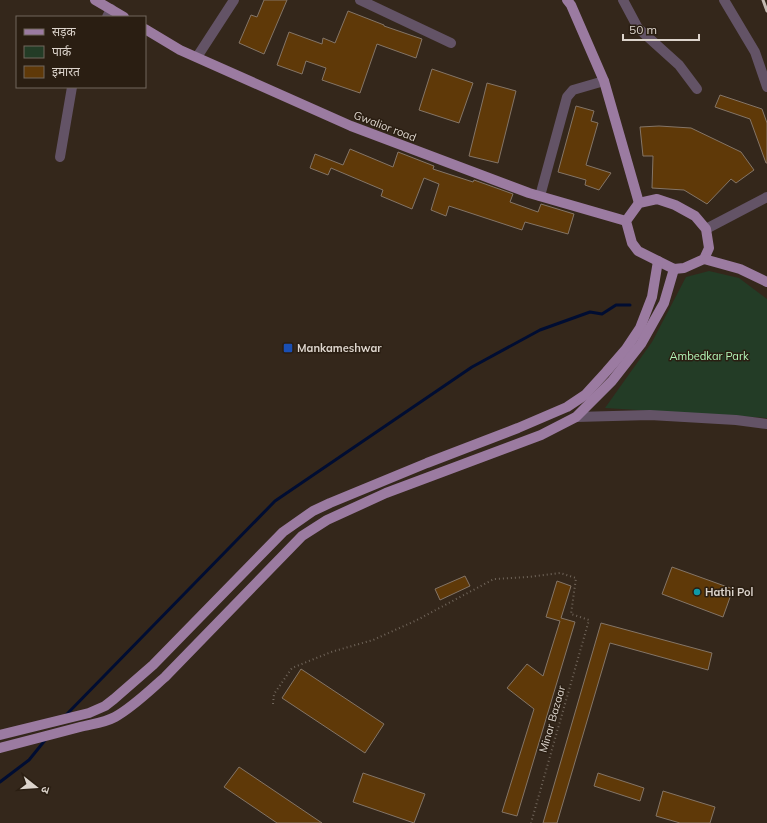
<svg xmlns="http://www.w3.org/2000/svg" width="767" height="823" font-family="Mulish,'Noto Sans Devanagari',sans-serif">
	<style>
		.green { fill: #233c26 }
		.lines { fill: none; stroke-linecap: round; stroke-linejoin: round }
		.stream { stroke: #000d32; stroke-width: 3 }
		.building { fill: #5f3908; stroke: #847567 }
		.path { stroke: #70655a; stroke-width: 2; stroke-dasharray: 1 3; stroke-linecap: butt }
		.minor { stroke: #635366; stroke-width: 10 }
		.major { stroke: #9b7ba1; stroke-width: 10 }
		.rail { stroke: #c4bbb3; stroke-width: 3 }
		.transit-dot { fill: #1a4fb4; stroke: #2a1e12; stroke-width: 1.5 }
		.culture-dot { fill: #0f9aa8; stroke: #2a1e12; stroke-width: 1.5 }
		.labels { text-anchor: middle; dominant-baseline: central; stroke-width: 3; stroke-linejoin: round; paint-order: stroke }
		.street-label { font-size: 11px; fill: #dcd4cc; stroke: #2a1e12 }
		.poi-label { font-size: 11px; font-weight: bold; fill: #dcd4cc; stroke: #2a1e12; text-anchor: start }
		.park-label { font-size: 11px; fill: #b3f8b9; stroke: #2a1e12 }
	</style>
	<rect width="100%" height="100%" fill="#34271b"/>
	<path class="green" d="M 709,271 L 739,278 L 767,299 L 767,418 L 605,408 L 652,342 L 686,277 Z"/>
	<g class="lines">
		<g class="stream">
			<path d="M 66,715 L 275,501 L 472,367 L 540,330 L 590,312 L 602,314 L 616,305 L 630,305"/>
			<path d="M 0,782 L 29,760 L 46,739"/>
		</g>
	</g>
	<g class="building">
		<path d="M 264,0 L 287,0 L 264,54 L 239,43 L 251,15 L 257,17 Z"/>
		<path d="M 348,11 L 384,25 L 384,26 L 422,39 L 416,58 L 377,44 L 360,93 L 322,80 L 326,68 L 306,61 L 302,74 L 277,65 L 289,32 L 322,44 L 323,38 L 335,43 Z"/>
		<path d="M 432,69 L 473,83 L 459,123 L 419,110 Z"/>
		<path d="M 487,83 L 516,91 L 498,163 L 469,156 Z"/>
		<path d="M 720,95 L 762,109 L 767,123 L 767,163 L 766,163 L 750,119 L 715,107 Z"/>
		<path d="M 576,106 L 594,111 L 591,121 L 598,123 L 586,165 L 611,173 L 599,190 L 585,185 L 586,180 L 558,172 Z"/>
		<path d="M 659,126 L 691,128 L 741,152 L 754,170 L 736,183 L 731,179 L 707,204 L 684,190 L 652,188 L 653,156 L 643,156 L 640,127 Z"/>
		<path d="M 350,149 L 393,167 L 398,152 L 434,166 L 433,169 L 473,182 L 474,180 L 513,194 L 510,202 L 538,212 L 541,204 L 574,214 L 568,234 L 525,222 L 522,230 L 449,206 L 446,216 L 431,210 L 439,184 L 424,178 L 412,209 L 381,196 L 383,190 L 331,168 L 328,175 L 310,168 L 315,154 L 343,165 Z"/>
		<path d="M 672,567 L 733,589 L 723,617 L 662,594 Z"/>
		<path d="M 465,576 L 470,586 L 440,600 L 435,589 Z"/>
		<path d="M 557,581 L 571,586 L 561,618 L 575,622 L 517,816 L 502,812 L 534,709 L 507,688 L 527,664 L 543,676 L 560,621 L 546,617 Z"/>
		<path d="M 601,623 L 712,653 L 708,670 L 610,643 L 557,823 L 543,823 Z"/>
		<path d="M 301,669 L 384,724 L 365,753 L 282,698 Z"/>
		<path d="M 239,767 L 322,823 L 277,823 L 224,787 Z"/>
		<path d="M 363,773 L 425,794 L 414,823 L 353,802 Z"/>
		<path d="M 598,773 L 644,788 L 640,801 L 594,786 Z"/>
		<path d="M 663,791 L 715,807 L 710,823 L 680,823 L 656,816 Z"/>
	</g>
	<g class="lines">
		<path class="path" d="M 273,704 L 274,694 L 292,668 L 331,652 L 373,640 L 415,621 L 494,579 L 528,577 L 560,573 L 576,578 L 571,614 L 589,620 L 531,823"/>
		<g class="minor">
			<path d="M 360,0 L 451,43"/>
			<path d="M 623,0 L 638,28 L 679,65 L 697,89"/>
			<path d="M 724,0 L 755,52 L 767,87"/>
			<path d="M 107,17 L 111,9"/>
			<path d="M 197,57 L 234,0"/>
			<path d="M 60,157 L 72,87"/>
			<path d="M 540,196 L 567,97 L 573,90 L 604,81"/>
			<path d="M 706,229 L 767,197"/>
			<path d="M 576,417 L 650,415 L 736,420 L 767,424"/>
		</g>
		<g class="major">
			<path d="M 95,0 L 124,17"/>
			<path d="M 567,0 L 571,5 L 604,81 L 639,203"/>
			<path d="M 145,29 L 180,50 L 351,126 L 529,193 L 626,221"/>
			<path d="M 657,199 L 675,205 L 695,216 L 706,229 L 709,248 L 704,259 L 684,268 L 674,269 L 638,251 L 632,243 L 626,221 L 639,203 Z"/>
			<path d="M 704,259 L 740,269 L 767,282"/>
			<path d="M 0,735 L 89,713 L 105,706 L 114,699 L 153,665 L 283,532 L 313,511 L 330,503 L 427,463 L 518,428 L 567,407 L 585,395 L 606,372 L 626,349 L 640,328 L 652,297 L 658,261"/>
			<path d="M 0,748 C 27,741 53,734 80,727 C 91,724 104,723 115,717 C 133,707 149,691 165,677 L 302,536 L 327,520 L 386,493 L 541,435 L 576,417 L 612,381 L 641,344 L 664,303 L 674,269"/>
		</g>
		<path class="rail" d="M 763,0 L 767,11"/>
	</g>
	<rect class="transit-dot" x="283" y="343" width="10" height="10" rx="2"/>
	<circle class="culture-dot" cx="697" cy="592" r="4"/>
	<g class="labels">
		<g class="street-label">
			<text transform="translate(385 126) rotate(21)">Gwalior road</text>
			<text transform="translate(552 719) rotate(-74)">Minar Bazaar</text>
		</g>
		<g class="poi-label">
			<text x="297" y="348">Mankameshwar</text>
			<text x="705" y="592">Hathi Pol</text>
		</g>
		<g class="park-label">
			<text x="709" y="356">Ambedkar Park</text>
		</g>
	</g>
	<rect x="16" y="16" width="130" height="72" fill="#2a1e12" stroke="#71675c"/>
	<rect x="24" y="29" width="20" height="6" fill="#9b7ba1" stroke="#71675c"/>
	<text x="52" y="36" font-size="12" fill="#dcd4cc">सड़क</text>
	<rect x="24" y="46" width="20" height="12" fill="#233c26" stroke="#71675c"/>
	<text x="52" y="56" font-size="12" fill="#dcd4cc">पार्क</text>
	<rect x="24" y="66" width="20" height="12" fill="#5f3908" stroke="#71675c"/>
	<text x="52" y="76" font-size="12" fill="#dcd4cc">इमारत</text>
	<g transform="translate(36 787) rotate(107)" stroke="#2a1e12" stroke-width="3" paint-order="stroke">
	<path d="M0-3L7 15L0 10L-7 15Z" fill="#dcd4cc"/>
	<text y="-6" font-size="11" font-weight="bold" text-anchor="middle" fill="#dcd4cc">उ</text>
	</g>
	<path d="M623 34v6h76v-6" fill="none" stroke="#dcd4cc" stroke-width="2"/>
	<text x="629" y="34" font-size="12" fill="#dcd4cc" stroke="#2a1e12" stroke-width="3" paint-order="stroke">50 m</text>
</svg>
